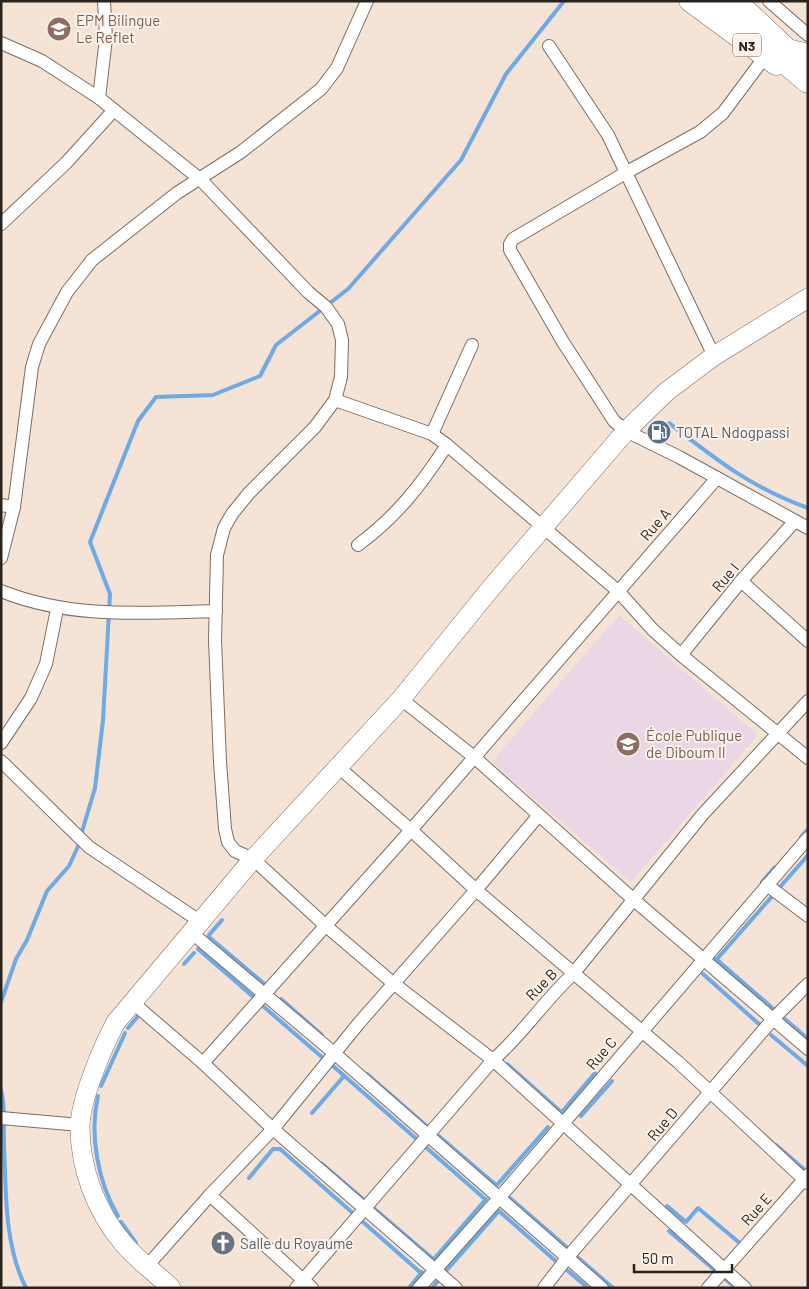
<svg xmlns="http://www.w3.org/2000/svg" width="809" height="1289" font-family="Barlow,sans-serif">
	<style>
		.education { fill: #ebd6e5 }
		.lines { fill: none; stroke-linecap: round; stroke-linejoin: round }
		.stream { stroke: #6eaae8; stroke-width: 4 }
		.street-casing { stroke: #7d6e62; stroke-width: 14 }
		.secondary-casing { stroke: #7d6e62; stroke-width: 20 }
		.primary-casing { stroke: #7d6e62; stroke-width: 21 }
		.highway-casing { stroke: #7d6e62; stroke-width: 25 }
		.street { stroke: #fff; stroke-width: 12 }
		.secondary { stroke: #fff; stroke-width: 19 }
		.primary { stroke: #fff; stroke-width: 20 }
		.highway { stroke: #fff; stroke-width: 24 }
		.labels { text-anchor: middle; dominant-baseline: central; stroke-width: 4; stroke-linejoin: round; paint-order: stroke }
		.shield { fill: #fdf2ea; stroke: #69615a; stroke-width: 1 }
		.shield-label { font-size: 14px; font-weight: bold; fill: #29231d }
		.education-label { font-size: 15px; fill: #785e54; stroke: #fdf2ea; text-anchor: start }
		.service-label { font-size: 15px; fill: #4e5e75; stroke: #fdf2ea; text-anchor: start }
		.street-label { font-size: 15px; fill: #29231d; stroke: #fdf2ea }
		.worship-label { font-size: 15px; fill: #5b616d; stroke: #fdf2ea; text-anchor: start }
	</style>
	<rect width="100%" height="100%" fill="#f5e3d6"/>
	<path class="education" d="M 619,615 L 758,735 L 631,882 L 493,763 L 498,754 Z"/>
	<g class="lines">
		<g class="stream">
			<path d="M 669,423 C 715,459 752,488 808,508"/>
			<path d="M 81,835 L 95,788 L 103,720 L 110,594 L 90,542 L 138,421 L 156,397 L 213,395 L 260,376 L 276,345 L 348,289 L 461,160 L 506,74 L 564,1"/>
			<path d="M 801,837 L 808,829"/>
			<path d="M 762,882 L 775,867"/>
			<path d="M 780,887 L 808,855"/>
			<path d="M 209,935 L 222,920"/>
			<path d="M 209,937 L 268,987"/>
			<path d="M 198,949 L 257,1000"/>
			<path d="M 716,959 L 777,1012"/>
			<path d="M 717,959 L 775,893"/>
			<path d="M 184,964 L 194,953"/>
			<path d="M 703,974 L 760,1025"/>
			<path d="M 281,999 L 322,1035"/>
			<path d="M 1,1002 L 16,959 L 27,940 L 47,891 L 69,866 L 80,842"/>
			<path d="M 264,1007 L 323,1058"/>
			<path d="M 785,1019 L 808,1039"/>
			<path d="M 128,1028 L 138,1016"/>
			<path d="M 771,1035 L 808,1066"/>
			<path d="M 507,1064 L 561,1112"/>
			<path d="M 333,1066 L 485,1199"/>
			<path d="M 367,1074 L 430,1129"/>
			<path d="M 101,1086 L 125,1033"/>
			<path d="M 1,1090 C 6,1109 3,1125 4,1144 C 6,1190 4,1245 26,1288"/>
			<path d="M 98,1096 C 89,1135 98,1182 118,1216"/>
			<path d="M 312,1113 L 344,1076"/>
			<path d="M 561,1113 L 595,1073"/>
			<path d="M 581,1116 L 612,1081"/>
			<path d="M 434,1132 L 496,1185"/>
			<path d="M 776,1145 L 806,1171"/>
			<path d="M 321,1163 L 433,1259"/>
			<path d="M 249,1178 L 273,1149 L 280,1149 L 421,1273"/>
			<path d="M 496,1186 L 548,1127"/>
			<path d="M 510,1198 L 570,1250"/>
			<path d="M 667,1206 L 686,1222 L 698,1208 L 742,1245"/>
			<path d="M 499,1211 L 559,1264"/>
			<path d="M 121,1222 L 136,1243"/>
			<path d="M 669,1231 L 718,1273"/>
			<path d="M 575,1255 L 613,1288"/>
			<path d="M 433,1260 L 486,1199"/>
			<path d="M 568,1271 L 588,1288"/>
			<path d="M 445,1272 L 499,1211"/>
			<path d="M 724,1278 L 736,1288"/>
			<path d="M 409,1288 L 422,1272"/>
			<path d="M 432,1288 L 437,1282"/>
		</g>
		<defs>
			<g id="street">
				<path d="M 769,1 L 808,35"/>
				<path d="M 1,43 L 42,61 L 99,98 L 201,180 L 308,292 L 326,307 L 338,324 L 342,340 L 341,377 L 335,400 L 315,427 L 249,493 L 232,514 L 224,528 L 217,555 L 215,640 L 220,762 L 225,829 L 228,842 L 235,851 L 253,859 L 326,926 L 393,983 L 493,1060 L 745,1288"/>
				<path d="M 549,46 L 608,135 L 714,356"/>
				<path d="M 764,58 L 723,113 L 700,132 L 627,172 L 513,239 L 510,244 L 510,250 L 563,342 L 614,421 L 626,431 L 679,457 L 808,528"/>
				<path d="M 99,98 L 106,38 L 104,1"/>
				<path d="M 1,224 L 66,163 L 114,110"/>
				<path d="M 335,400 L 432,434 L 447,445 L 619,592 L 653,630 L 681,655 L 808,758"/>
				<path d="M 432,434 L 472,345"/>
				<path d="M 1,505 L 14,507"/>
				<path d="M 358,545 C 397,516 421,485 447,445"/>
				<path d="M 1,558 L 14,507 L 32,367 L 39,344 L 67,292 L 92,260 L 177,193 L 241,152 L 321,89 L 337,68 L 367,1"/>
				<path d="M 741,581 L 808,641"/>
				<path d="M 1,591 C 71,619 142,613 216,611"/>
				<path d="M 681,655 L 741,581 L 795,521"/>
				<path d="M 401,699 L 474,757 L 634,900 L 808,1049"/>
				<path d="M 1,743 L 31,698 L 46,664 L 57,609"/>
				<path d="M 1,761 L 89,847 L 201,922"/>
				<path d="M 337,766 L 411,830 L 476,890 L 678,1062 L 808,1183"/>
				<path d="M 767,885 L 808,916"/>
				<path d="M 192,933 L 334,1053 L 602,1288"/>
				<path d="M 132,1002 L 203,1063 L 273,1129 L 456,1288"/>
				<path d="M 203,1063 L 411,830 L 717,478"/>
				<path d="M 1,1118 L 80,1125"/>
				<path d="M 210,1195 L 312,1288"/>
				<path d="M 148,1265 L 210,1195 L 273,1129 L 359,1023 L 476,890 L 539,815"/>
				<path d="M 296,1288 L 493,1060 C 522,1035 544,1001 573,974 L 703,814 L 808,701"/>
				<path d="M 419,1288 L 500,1197 L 808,838"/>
				<path d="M 544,1288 L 567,1258 L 773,1019 L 808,984"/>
				<path d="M 708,1288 L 808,1175"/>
			</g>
			<path id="secondary" d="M 171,1288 C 156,1273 136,1259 123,1243 C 96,1211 80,1169 80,1127 C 80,1100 103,1046 116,1022 L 253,859 L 401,699 L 491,588 L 626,431 L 666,392 L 714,356 L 808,298"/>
			<g id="primary">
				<path d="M 689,1 L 776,65"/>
				<path d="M 737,1 L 791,52"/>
			</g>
			<g id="highway">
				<path d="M 716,1 L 754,31 L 764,44 L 808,81"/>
				<path d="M 791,52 L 808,56"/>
			</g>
		</defs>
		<use href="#street" class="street-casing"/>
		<use href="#secondary" class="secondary-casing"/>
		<use href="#primary" class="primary-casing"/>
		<use href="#highway" class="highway-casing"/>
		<use href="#street" class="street"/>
		<use href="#secondary" class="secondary"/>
		<use href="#primary" class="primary"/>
		<use href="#highway" class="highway"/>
	</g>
	<defs>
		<symbol id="school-disc" viewBox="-11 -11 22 22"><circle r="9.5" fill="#8d6e63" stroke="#fdf2ea"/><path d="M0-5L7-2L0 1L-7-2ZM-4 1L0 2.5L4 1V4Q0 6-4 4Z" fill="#fff"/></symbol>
		<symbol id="fuel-disc" viewBox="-11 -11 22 22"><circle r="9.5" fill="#5c6f8a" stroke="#fdf2ea"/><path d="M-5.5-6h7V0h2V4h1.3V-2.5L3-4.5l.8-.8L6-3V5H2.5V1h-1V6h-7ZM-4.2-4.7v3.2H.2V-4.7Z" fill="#fff"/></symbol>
		<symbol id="church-disc" viewBox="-11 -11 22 22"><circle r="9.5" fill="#6b7280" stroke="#fdf2ea"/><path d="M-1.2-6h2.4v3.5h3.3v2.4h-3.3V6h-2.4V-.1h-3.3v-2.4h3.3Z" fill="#fff"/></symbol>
	</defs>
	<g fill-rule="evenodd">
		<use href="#school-disc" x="45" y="15" width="28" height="28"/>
		<use href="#fuel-disc" x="645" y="418" width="28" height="28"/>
		<use href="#school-disc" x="614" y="730" width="28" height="28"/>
		<use href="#church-disc" x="209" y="1229" width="28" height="28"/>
	</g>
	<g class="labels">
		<rect class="shield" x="733" y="33.5" width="28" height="23" rx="4"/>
		<g class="shield-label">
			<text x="747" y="45">N3</text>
		</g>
		<g class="education-label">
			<text x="76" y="20">EPM Bilingue<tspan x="76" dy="17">Le Reflet</tspan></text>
			<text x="646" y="735">École Publique<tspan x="646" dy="17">de Diboum II</tspan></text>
		</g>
		<g class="service-label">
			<text x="676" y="432">TOTAL Ndogpassi</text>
		</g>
		<g class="street-label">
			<text transform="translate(655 524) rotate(-49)">Rue A</text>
			<text transform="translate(725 577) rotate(-50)">Rue I</text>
			<text transform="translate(541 984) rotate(-46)">Rue B</text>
			<text transform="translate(601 1053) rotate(-49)">Rue C</text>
			<text transform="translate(662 1124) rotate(-50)">Rue D</text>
			<text transform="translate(756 1209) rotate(-48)">Rue E</text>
		</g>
		<g class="worship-label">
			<text x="240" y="1243">Salle du Royaume</text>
		</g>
	</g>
	<rect width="809" height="1289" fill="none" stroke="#29231d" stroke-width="5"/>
	<path d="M634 1264v8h98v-8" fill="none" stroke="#29231d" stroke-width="2.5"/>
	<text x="642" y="1264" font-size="15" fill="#29231d" stroke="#fdf2ea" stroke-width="4" paint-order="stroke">50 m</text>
</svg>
